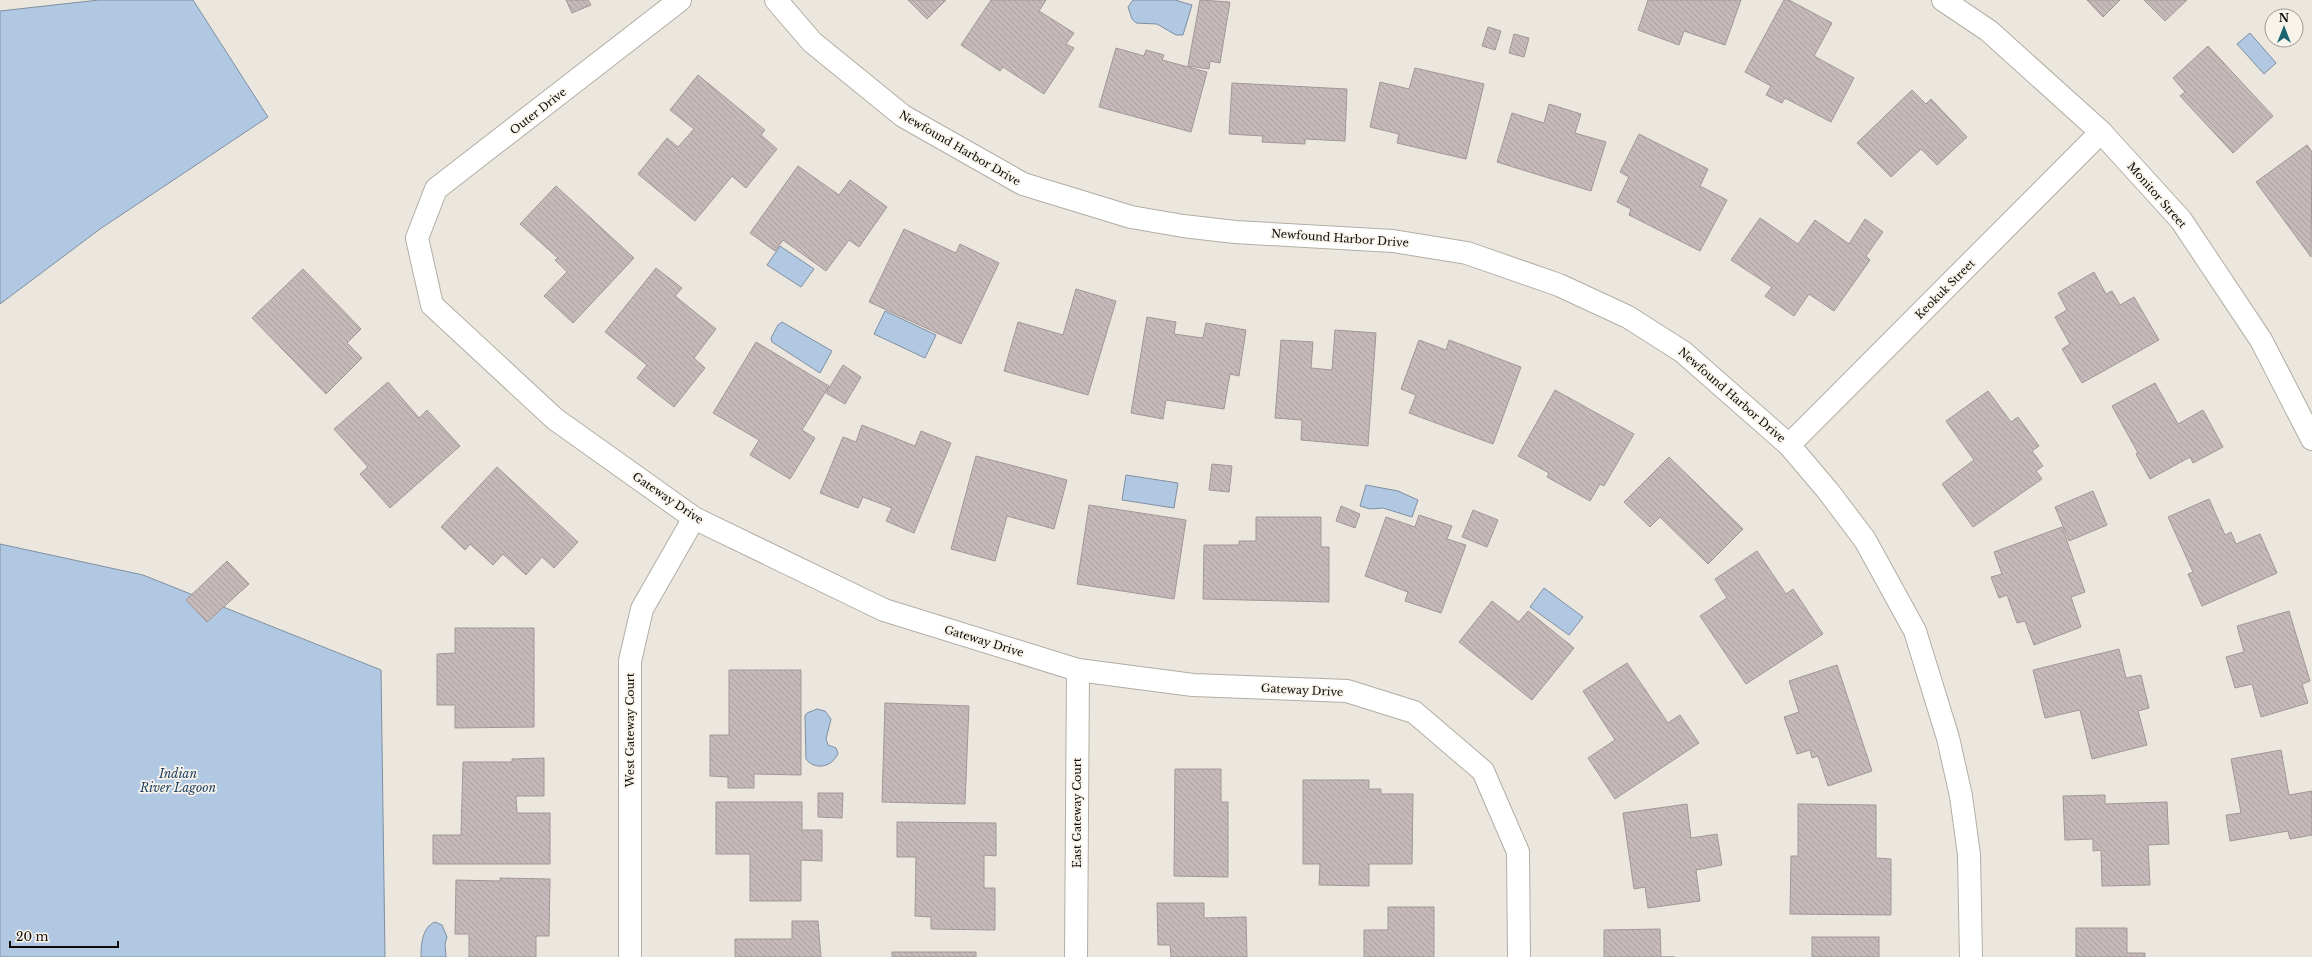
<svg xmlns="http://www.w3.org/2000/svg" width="2312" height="957" font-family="'Libre Baskerville',serif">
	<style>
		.water { fill: #b0c8e2; stroke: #7f8fa1 }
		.building { fill: url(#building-back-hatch); stroke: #a29797 }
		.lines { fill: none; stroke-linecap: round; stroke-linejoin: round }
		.minor-casing { stroke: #b2aea5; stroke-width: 24 }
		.minor { stroke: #fff; stroke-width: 22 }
		.labels { text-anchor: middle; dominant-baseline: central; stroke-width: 3.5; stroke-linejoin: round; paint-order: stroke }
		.street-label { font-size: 11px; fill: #0d0b08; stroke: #f9f4eb }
		.water-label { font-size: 12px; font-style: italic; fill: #183b5f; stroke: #f9f4eb }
	</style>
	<defs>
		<pattern id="building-back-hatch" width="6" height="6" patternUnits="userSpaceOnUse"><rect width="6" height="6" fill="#c5bab9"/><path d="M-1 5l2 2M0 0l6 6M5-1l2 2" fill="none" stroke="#a89f9e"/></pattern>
	</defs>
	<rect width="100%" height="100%" fill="#ece7de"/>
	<g class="water">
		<path d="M 99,0 L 193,0 L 268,117 L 100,229 L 0,304 L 0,11 Z"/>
		<path d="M 1133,0 L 1175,0 L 1192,5 L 1183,35 L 1176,35 L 1157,24 L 1136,23 L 1132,19 L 1128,7 Z"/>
		<path d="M 2250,33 L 2276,63 L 2264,74 L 2237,44 Z"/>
		<path d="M 780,246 L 814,269 L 801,287 L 767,265 Z"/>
		<path d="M 885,311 L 936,335 L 925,358 L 874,334 Z"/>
		<path d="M 782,322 L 832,351 L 820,373 L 772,342 L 771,338 L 778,325 Z"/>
		<path d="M 1126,475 L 1178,483 L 1174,508 L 1122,500 Z"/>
		<path d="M 1366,485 L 1398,491 L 1418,500 L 1412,517 L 1383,508 L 1370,509 L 1360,506 Z"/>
		<path d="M 0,544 L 143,575 L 381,670 L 385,957 L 0,957 Z"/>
		<path d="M 1544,588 L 1583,617 L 1569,635 L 1530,607 Z"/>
		<path d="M 817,709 L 825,711 L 831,719 L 826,739 L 828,745 L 836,748 L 838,753 C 833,767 815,771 806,759 L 805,716 L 807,713 Z"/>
		<path d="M 435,922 L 442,925 L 447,937 L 445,944 L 446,957 L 421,957 C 421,945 422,927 435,922 Z"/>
	</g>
	<g class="building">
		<path d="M 566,0 L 588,0 L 591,5 L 572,13 Z"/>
		<path d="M 908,0 L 946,0 L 927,19 Z"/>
		<path d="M 991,0 L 1046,0 L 1039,11 L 1074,33 L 1066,44 L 1074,48 L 1044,94 L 1003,67 L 1000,71 L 961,45 Z"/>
		<path d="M 1200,0 L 1230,2 L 1220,63 L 1210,61 L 1209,69 L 1188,66 Z"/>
		<path d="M 1648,0 L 1741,0 L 1725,45 L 1684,31 L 1679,45 L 1638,30 Z"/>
		<path d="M 1784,0 L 1789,0 L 1832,23 L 1814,56 L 1854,78 L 1831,122 L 1785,98 L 1782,103 L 1766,95 L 1771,86 L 1745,72 Z"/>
		<path d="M 2087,0 L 2120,0 L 2103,17 Z"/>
		<path d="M 2144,0 L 2187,0 L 2165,21 Z"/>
		<path d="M 1488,27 L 1501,31 L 1495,50 L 1482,46 Z"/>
		<path d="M 1514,34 L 1529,38 L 1524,57 L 1509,53 Z"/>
		<path d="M 2208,46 L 2273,116 L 2233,153 L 2180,96 L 2185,92 L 2173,78 Z"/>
		<path d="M 1116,48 L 1144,56 L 1146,50 L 1164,55 L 1162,60 L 1207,72 L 1191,132 L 1099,107 Z"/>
		<path d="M 1415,68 L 1484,84 L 1466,159 L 1397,143 L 1399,134 L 1370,127 L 1380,82 L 1409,89 Z"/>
		<path d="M 698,75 L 765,130 L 761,135 L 777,149 L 746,188 L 732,176 L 695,221 L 638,174 L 667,138 L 678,147 L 694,129 L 670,110 Z"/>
		<path d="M 1232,83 L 1347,89 L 1345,141 L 1305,139 L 1305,144 L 1262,142 L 1263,136 L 1229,134 Z"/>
		<path d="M 1912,90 L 1926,104 L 1931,99 L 1967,137 L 1937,165 L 1921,149 L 1891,177 L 1857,143 Z"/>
		<path d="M 1549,104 L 1581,114 L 1575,133 L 1606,142 L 1591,191 L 1497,162 L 1512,113 L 1544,123 Z"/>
		<path d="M 1639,134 L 1708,169 L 1700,186 L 1727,200 L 1700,251 L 1629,215 L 1631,209 L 1617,202 L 1629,177 L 1620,172 Z"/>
		<path d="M 2307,145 L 2312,152 L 2311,257 L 2256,182 Z"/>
		<path d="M 798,166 L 839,195 L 850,180 L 887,207 L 859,247 L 849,240 L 826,271 L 783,240 L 775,251 L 750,233 Z"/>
		<path d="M 556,186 L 634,258 L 573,323 L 544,296 L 567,272 L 555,260 L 558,258 L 520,224 Z"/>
		<path d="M 1760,218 L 1798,244 L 1815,220 L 1849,244 L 1865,219 L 1883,232 L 1866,256 L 1870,260 L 1834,311 L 1809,294 L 1794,316 L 1765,296 L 1772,287 L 1731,260 Z"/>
		<path d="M 904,229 L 956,253 L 960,244 L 999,263 L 961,344 L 869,302 Z"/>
		<path d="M 656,268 L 682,288 L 675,296 L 716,329 L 694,358 L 705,368 L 674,407 L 637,378 L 647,365 L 605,332 Z"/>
		<path d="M 303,269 L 361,329 L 347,343 L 362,358 L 326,394 L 252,318 Z"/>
		<path d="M 2094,272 L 2106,294 L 2112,291 L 2120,305 L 2134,297 L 2159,340 L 2082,383 L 2062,349 L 2070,344 L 2055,317 L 2067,310 L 2058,293 Z"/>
		<path d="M 1076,289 L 1116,301 L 1088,395 L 1004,371 L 1018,322 L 1063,335 Z"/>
		<path d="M 1147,317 L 1176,322 L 1174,334 L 1203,338 L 1206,323 L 1246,330 L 1239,376 L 1230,374 L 1224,409 L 1166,400 L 1163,419 L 1131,413 Z"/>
		<path d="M 1335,330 L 1376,333 L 1368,446 L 1301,440 L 1302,420 L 1275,418 L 1281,340 L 1313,342 L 1311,368 L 1332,370 Z"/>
		<path d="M 1419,340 L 1446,350 L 1449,340 L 1521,367 L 1493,444 L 1409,413 L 1416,395 L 1401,389 Z"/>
		<path d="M 756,342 L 829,386 L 802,430 L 815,438 L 790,479 L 750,455 L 759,440 L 713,413 Z"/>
		<path d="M 843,365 L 861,377 L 845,404 L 826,393 Z"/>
		<path d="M 388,382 L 419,418 L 427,410 L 460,446 L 390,508 L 360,474 L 368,467 L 334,429 Z"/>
		<path d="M 2155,383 L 2178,424 L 2203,410 L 2223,447 L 2193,463 L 2190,457 L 2150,479 L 2136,454 L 2138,453 L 2112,406 Z"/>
		<path d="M 1555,390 L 1634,434 L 1604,486 L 1600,484 L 1590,501 L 1547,477 L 1549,473 L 1518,456 Z"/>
		<path d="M 1988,391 L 2011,422 L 2018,417 L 2039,446 L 2032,451 L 2043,466 L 2036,471 L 2042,479 L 1973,527 L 1942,484 L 1974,460 L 1946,421 Z"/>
		<path d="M 862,425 L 915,446 L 921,431 L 951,443 L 914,533 L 886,521 L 892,508 L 863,497 L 858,508 L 820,493 L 843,437 L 856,442 Z"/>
		<path d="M 976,456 L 1067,480 L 1054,529 L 1007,516 L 995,561 L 951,549 Z"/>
		<path d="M 1669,457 L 1743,529 L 1708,564 L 1660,517 L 1650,527 L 1624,502 Z"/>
		<path d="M 1212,464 L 1232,466 L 1229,492 L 1209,490 Z"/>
		<path d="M 497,467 L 578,542 L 554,568 L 542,557 L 526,575 L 503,554 L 493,565 L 470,544 L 465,550 L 441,527 Z"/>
		<path d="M 2093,491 L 2107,525 L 2069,541 L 2055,507 Z"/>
		<path d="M 2209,499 L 2225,535 L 2231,532 L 2236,544 L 2260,534 L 2277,573 L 2202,606 L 2188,574 L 2193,572 L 2168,517 Z"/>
		<path d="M 1089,505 L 1186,520 L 1174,599 L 1077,584 Z"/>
		<path d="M 1341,506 L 1360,514 L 1355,528 L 1336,521 Z"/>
		<path d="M 1473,510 L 1498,520 L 1487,547 L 1462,537 Z"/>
		<path d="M 1419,515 L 1452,526 L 1447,539 L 1466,545 L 1441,613 L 1405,601 L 1408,592 L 1365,576 L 1386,517 L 1415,527 Z"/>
		<path d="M 1256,517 L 1321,517 L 1321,547 L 1329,547 L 1329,602 L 1203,599 L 1204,545 L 1239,545 L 1239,541 L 1256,541 Z"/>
		<path d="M 2062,527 L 2085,592 L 2071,597 L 2081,627 L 2034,645 L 2025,621 L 2017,623 L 2007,595 L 1999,598 L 1991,577 L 2002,574 L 1994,552 Z"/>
		<path d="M 1757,551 L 1786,594 L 1793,589 L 1823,634 L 1746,684 L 1700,616 L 1727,598 L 1715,579 Z"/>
		<path d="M 227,561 L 249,584 L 207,622 L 186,600 Z"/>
		<path d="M 1492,601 L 1519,622 L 1528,611 L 1574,648 L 1532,700 L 1459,642 Z"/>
		<path d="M 2289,611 L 2310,681 L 2302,684 L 2308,703 L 2261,717 L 2252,684 L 2235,688 L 2226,657 L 2244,652 L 2237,626 Z"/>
		<path d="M 455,628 L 534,628 L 534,727 L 455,728 L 455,705 L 437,705 L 437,654 L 455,653 Z"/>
		<path d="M 2119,649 L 2126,678 L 2141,675 L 2149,708 L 2138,711 L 2147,745 L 2092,759 L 2080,710 L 2045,718 L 2033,670 Z"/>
		<path d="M 1627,663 L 1668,723 L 1680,715 L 1699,743 L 1615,799 L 1588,758 L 1615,740 L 1583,691 Z"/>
		<path d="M 1837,665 L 1872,771 L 1828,786 L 1818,756 L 1812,758 L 1810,750 L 1797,754 L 1784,717 L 1799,712 L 1789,681 Z"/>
		<path d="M 729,670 L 801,670 L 801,775 L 754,774 L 754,788 L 728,788 L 728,777 L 710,776 L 710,735 L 729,735 Z"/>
		<path d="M 885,703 L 969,706 L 965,804 L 882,802 Z"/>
		<path d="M 2281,750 L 2289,795 L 2312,791 L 2312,835 L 2290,839 L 2288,831 L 2230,841 L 2226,815 L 2241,813 L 2231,759 Z"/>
		<path d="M 544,758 L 544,796 L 516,796 L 517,813 L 550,813 L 550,864 L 433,864 L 433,835 L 461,835 L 463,762 L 512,762 L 512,759 Z"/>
		<path d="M 1175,769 L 1221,769 L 1221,802 L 1228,802 L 1228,877 L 1174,876 Z"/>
		<path d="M 1303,780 L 1369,780 L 1369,789 L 1381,789 L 1381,794 L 1413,794 L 1412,864 L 1369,864 L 1369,886 L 1319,885 L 1320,864 L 1303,864 Z"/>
		<path d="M 818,793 L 843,793 L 842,818 L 818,817 Z"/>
		<path d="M 2105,795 L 2105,804 L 2167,802 L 2169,844 L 2148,845 L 2150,885 L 2102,886 L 2101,850 L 2093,851 L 2093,839 L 2065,840 L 2063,796 Z"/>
		<path d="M 716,802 L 802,802 L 802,830 L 822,830 L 822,861 L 801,860 L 801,901 L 750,901 L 750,854 L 716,854 Z"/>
		<path d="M 1687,804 L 1691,838 L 1717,834 L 1722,865 L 1696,870 L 1700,901 L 1648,908 L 1645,887 L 1634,889 L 1623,813 Z"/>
		<path d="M 1798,804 L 1876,805 L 1876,858 L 1891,859 L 1891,915 L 1790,914 L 1791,856 L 1798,856 Z"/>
		<path d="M 897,822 L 996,823 L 996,856 L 984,855 L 984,888 L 995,888 L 995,930 L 931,929 L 931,917 L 915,916 L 916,857 L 897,857 Z"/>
		<path d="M 500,878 L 550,879 L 549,936 L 536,936 L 536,957 L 469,957 L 469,934 L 455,934 L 456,880 L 500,881 Z"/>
		<path d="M 1157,903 L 1204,903 L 1204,918 L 1246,917 L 1247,957 L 1171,957 L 1170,945 L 1158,945 Z"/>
		<path d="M 1388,907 L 1434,907 L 1434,957 L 1364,957 L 1364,930 L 1388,930 Z"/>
		<path d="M 792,921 L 818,921 L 821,957 L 735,957 L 735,939 L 792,939 Z"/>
		<path d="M 2076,928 L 2127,928 L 2127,953 L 2145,953 L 2145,957 L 2076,957 Z"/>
		<path d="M 1660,929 L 1661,957 L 1675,957 L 1604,957 L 1604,930 Z"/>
		<rect x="1812" y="937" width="67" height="20"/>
		<rect x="892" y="952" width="84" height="5"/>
	</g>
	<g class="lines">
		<defs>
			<g id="minor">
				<path d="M 680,0 L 436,189 L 417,238 L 432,305 L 555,419 L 694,518 L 884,610 L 1078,670 L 1193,685 L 1347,691 L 1414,712 L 1483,771 L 1518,852 L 1519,957"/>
				<path d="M 776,0 L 812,42 L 903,116 L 1023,184 L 1131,217 L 1183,226 L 1235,232 L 1393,241 L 1467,253 L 1559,285 L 1628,317 L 1683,352 L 1789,445 L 1828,491 L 1865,540 L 1915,631 L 1948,738 L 1961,796 L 1969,855 L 1971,957"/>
				<path d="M 1943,0 L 1989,31 L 2101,132 L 2181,220 L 2261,340 L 2312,439"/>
				<path d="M 1789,445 L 2101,132"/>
				<path d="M 630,957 L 630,661 L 642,609 L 694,518"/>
				<path d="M 1076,957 L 1078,670"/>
			</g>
		</defs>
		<use href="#minor" class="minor-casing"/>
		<use href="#minor" class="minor"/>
	</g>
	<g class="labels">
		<g class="street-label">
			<text transform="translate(538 111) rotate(-38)">Outer Drive</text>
			<text transform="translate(960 148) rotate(30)">Newfound Harbor Drive</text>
			<text transform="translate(2157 195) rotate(49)">Monitor Street</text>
			<text transform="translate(1340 238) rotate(4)">Newfound Harbor Drive</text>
			<text transform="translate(1945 289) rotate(-45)">Keokuk Street</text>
			<text transform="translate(1732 395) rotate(41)">Newfound Harbor Drive</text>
			<text transform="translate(668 498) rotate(34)">Gateway Drive</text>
			<text transform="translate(984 641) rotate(17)">Gateway Drive</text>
			<text transform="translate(1302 690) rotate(3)">Gateway Drive</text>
			<text transform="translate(630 730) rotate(-90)">West Gateway Court</text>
			<text transform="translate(1077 813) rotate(-90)">East Gateway Court</text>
		</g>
		<g class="water-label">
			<text x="178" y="773">Indian<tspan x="178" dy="14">River Lagoon</tspan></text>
		</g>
	</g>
	<g transform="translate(2284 28)"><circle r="19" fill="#f9f4eb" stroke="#9b9790"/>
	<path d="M0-3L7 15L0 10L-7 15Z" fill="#1a6470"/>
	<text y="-6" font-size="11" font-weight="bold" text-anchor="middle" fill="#0d0b08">N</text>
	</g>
	<path d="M10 941v6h108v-6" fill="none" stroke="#0d0b08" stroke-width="2"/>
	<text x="16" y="941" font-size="12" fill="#0d0b08" stroke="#f9f4eb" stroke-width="3" paint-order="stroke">20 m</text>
</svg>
